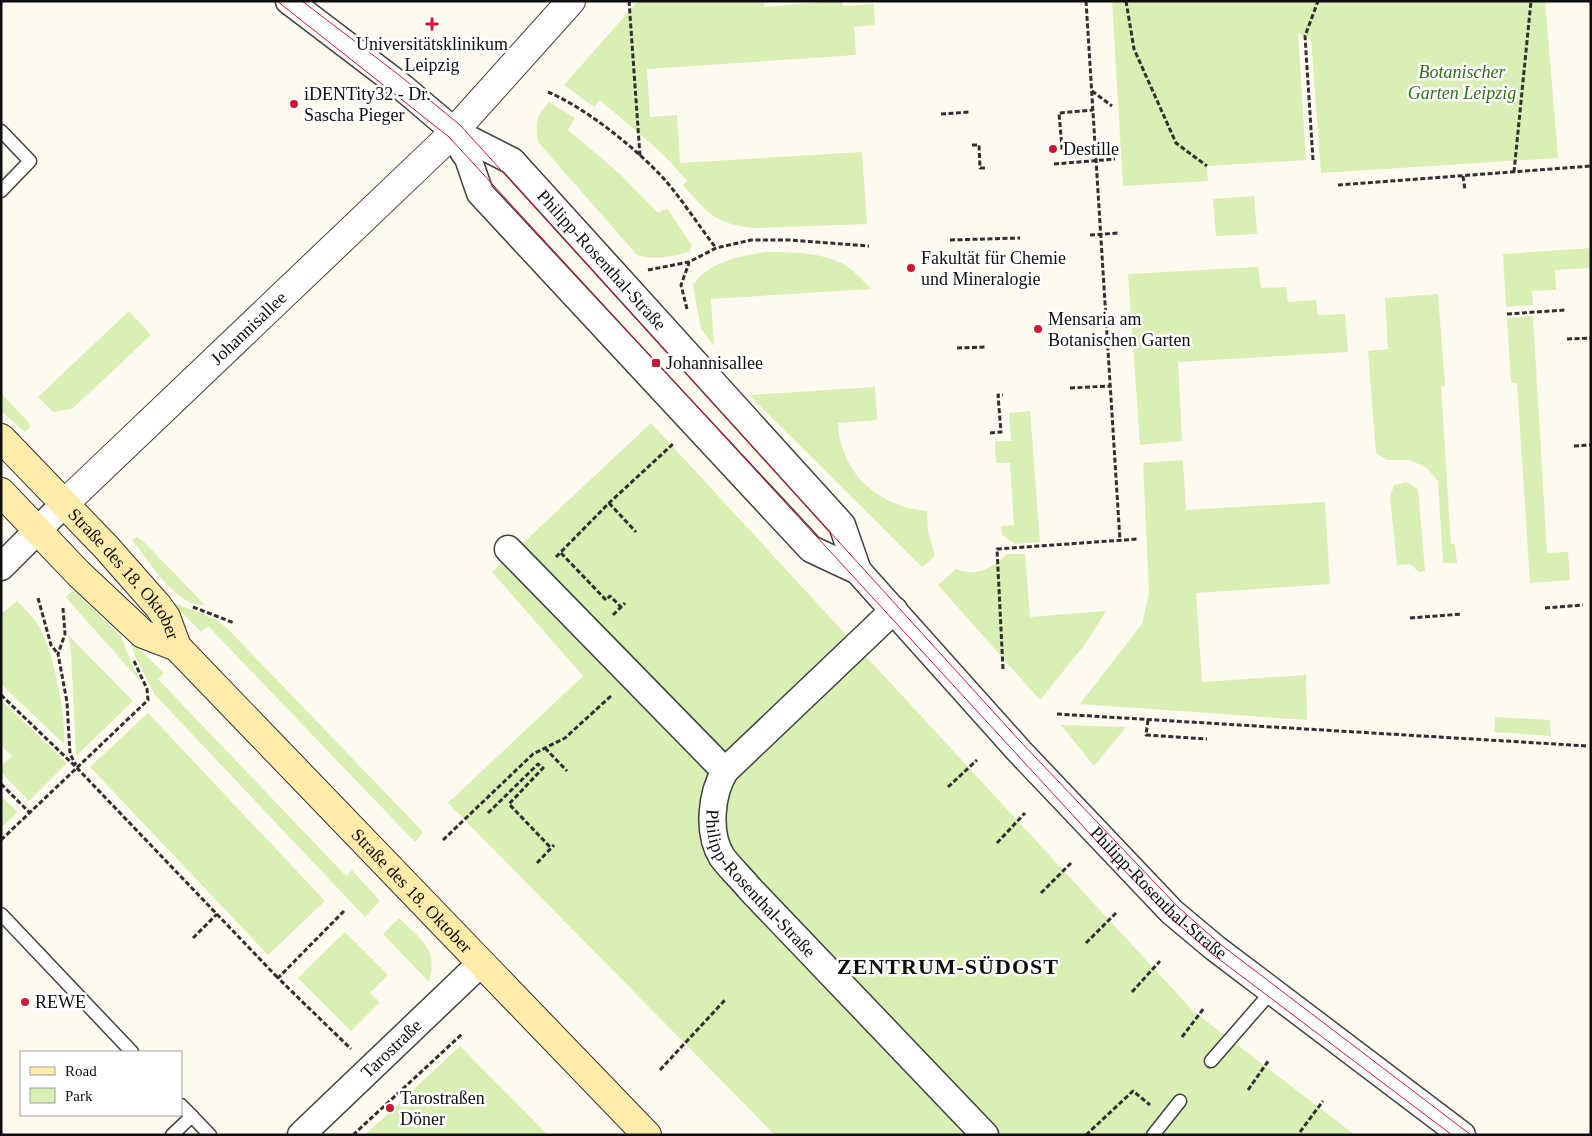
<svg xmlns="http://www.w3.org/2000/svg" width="1592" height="1136" font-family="Georgia,serif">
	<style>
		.green { fill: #d9efb4 }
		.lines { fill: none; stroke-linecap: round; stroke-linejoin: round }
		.service-casing { stroke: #414141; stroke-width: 15 }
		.minor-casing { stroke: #414141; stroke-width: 29 }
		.tertiary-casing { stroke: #414141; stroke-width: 30 }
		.secondary-casing { stroke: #303030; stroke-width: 30 }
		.path { stroke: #303030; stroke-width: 3; stroke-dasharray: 5 2.5; stroke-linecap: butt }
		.service { stroke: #fff; stroke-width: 12 }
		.minor { stroke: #fff; stroke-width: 26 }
		.tertiary { stroke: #fff; stroke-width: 28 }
		.secondary { stroke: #ffecab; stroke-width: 28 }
		.tram { stroke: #cf1634; stroke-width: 1 }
		.poi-dot { fill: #cf1634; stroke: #fff; stroke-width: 2 }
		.labels { text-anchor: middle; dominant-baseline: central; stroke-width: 5; stroke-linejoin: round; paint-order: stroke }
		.poi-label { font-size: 18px; fill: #0e0e0e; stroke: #fff; text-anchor: start }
		.park-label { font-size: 18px; font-style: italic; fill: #336e17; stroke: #fff }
		.street-label { font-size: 18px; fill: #0e0e0e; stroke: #fff }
		.district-label { font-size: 22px; font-weight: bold; letter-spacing: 1px; fill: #0e0e0e; stroke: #fff }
	</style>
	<rect width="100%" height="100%" fill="#fffaf0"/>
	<g class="green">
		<path d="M 638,1 L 764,1 L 764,7 L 836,1 L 842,1 L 843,6 L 874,4 L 875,25 L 854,27 L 856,55 L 647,69 L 650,117 L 677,115 L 680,163 L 862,152 L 867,224 L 756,228 C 714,224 710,215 683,185 L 687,181 L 663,154 L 600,100 L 594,107 L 564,85 Z"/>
		<path d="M 1112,1 L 1545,1 L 1558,158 L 1321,173 L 1311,40 L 1298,33 L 1306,160 L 1207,166 L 1208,181 L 1123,186 Z"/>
		<path d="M 549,102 L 575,118 L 568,130 L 620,174 L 658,213 L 667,208 L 692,246 L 689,252 C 671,257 655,260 637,255 L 538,142 C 535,122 536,117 549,102 Z"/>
		<path d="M 1254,196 L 1257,234 L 1216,236 L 1213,199 Z"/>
		<path d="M 1591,248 L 1591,278 L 1590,268 L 1555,270 L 1556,290 L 1532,291 L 1533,305 L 1506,307 L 1503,254 Z"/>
		<path d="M 766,252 C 792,252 830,252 852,270 C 859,276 865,283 871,289 L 711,299 L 714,346 L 701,329 L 693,285 C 708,262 740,256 766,252 Z"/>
		<path d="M 1258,267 L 1261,288 L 1286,287 L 1288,302 L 1316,300 L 1318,315 L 1345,314 L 1348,352 L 1178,362 L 1182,441 L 1140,445 L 1128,274 Z"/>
		<path d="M 1438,294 L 1445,386 L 1441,387 L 1451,544 L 1455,544 L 1457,563 L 1443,563 L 1438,481 L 1427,468 L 1410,460 L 1387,460 L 1376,453 L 1368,351 L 1388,349 L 1385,298 Z"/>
		<path d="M 129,311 L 151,335 L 72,409 L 53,412 L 38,397 Z"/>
		<path d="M 1533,316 L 1547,553 L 1568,552 L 1570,580 L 1530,583 L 1517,383 L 1511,383 L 1507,318 Z"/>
		<path d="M 875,387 L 877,420 L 838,423 C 840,473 879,507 927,511 L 928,532 L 935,556 L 922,567 L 749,395 Z"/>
		<path d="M 1,393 L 29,423 L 30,427 L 25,432 L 1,411 Z"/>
		<path d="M 1030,411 L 1040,542 L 1015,544 L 1002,535 L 1001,526 L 1014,525 L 1010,463 L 996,463 L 995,441 L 1011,441 L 1009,413 Z"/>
		<path d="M 651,423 L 1193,1011 L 1355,1135 L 775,1135 L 448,803 L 583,676 L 492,572 Z"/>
		<path d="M 1183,460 L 1186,510 L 1325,502 L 1330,584 L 1196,593 L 1202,682 L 1306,675 L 1307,720 L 1080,704 L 1142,624 L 1149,593 L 1143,463 Z"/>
		<path d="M 1406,482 L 1418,489 L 1425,571 L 1419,572 L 1410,564 L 1397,565 L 1390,497 L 1394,485 Z"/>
		<path d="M 137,537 L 144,542 L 205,605 C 176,608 149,560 132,540 Z"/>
		<path d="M 1007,554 L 1025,554 L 1030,617 L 1106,611 L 1086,643 L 1040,700 L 938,585 L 956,569 C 975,578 993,568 1007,554 Z"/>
		<path d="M 73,590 L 121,636 L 133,667 L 142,683 L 69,601 L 66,597 Z"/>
		<path d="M 17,601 C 25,609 34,618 40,628 C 54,654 66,715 64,744 L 1,684 L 1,614 Z"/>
		<path d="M 175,603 L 217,620 L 228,629 L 423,832 L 415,842 L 208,626 L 201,632 L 174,605 Z"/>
		<path d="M 68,635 L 133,701 L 76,756 L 71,652 Z"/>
		<path d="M 129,639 L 164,673 L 158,679 L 346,876 L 352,870 L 380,901 L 365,917 L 155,695 L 136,658 Z"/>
		<path d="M 1,700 L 67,763 L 29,801 L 1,772 L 1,766 L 12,756 L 1,745 Z"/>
		<path d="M 148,713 L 325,901 L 268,955 L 90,767 Z"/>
		<path d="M 1495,717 L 1550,720 L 1551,736 L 1494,732 Z"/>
		<path d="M 1061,725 L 1126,727 L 1094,766 Z"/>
		<path d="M 3,798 L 18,812 L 1,828 L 1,800 Z"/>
		<path d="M 399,918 C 420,939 439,948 429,982 L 383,934 Z"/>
		<path d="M 345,932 L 388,975 L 370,993 L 380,1002 L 351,1031 L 298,978 Z"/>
		<path d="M 460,1046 L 548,1135 L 365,1135 Z"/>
	</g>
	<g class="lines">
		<defs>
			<g id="service">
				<path d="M 1,131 L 30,161 L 1,191"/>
				<path d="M 1,914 L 132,1052"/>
				<path d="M 1211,1061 L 1272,991"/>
				<path d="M 181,1105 L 210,1135"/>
				<path d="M 172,1135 L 192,1116"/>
				<path d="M 1153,1135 L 1180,1101"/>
			</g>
			<g id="minor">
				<path id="s1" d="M 289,1 L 402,87 L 455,132 L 512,161 L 842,525 L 858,571"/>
				<path id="s2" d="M 455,132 L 463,151 L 468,158 L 480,193 L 811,549 L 858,571 L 1020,752 L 1172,912 L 1215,948 L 1462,1135"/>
				<path d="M 508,549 L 725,771"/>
				<path d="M 1,567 L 64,504"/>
				<path id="s3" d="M 894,610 L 725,771 C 711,794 707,833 722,857 C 730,868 742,879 750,889 L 985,1135"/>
				<path id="s4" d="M 301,1135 L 481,963"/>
			</g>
			<g id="tertiary">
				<path id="s5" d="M 64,504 L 449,137 L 571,1"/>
			</g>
			<g id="secondary">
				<path id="s6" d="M 1,438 L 106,547 L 158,606 L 166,617 L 177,647 L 647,1135"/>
				<path d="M 1,492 L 79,574 L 143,634 L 177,647"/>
			</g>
		</defs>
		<use href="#service" class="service-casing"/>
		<use href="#minor" class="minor-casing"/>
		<use href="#tertiary" class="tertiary-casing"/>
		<use href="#secondary" class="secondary-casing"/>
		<g class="path">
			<path d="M 629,1 L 640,156"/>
			<path d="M 1086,1 L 1120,541"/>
			<path d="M 1126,1 L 1134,49 L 1176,143 L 1207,166"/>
			<path d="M 1092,91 L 1112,106"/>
			<path d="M 548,92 C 586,108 637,149 665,180 C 683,201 699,226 716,248"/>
			<path d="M 941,114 L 970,112"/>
			<path d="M 972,145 L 979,145 L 980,168 L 985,168"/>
			<path d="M 1053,149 L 1062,148 L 1059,113 L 1093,110"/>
			<path d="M 1313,160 L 1305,36 L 1318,1"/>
			<path d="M 1054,164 L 1115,159"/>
			<path d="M 1514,172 L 1531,1"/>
			<path d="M 1463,176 L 1465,190"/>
			<path d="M 1338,185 L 1591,166"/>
			<path d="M 1090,235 L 1119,233"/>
			<path d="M 950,240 L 1020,238"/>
			<path d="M 648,270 L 689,262 L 716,248 L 751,240 L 789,240 L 869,246"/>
			<path d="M 687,309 L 681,285 L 689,263"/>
			<path d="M 1507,314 L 1565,310"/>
			<path d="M 1567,339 L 1591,338"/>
			<path d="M 957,348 L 985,347"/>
			<path d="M 1070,388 L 1110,386"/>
			<path d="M 990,433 L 1001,432 L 998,395 L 1003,395"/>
			<path d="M 1574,446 L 1591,445"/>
			<path d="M 609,503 L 636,532"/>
			<path d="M 561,553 L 606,600 L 610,596 L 621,607"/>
			<path d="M 556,557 L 609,503 L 674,443"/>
			<path d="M 38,598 L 51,645 L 58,654"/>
			<path d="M 193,607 L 234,623"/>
			<path d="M 63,608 L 65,634 L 58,654 L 67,702 L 70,754 L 76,765"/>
			<path d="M 1545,608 L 1583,605"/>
			<path d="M 613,615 L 625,603"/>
			<path d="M 1410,618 L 1462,614"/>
			<path d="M 1003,669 L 997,549 L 1138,539"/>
			<path d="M 1,695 L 77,768 L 278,978"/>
			<path d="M 1057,714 L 1588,746"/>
			<path d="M 1148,720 L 1146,735 L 1207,739"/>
			<path d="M 545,748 L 567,771"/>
			<path d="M 1,784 L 30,813"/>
			<path d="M 948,787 L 977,760"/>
			<path d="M 488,813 L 538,764 L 543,768 L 509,804 L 551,848"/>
			<path d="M 1,840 L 148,700 L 147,689 L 134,661"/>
			<path d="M 443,840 L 533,754 L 565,738 L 612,695"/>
			<path d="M 997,843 L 1025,813"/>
			<path d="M 537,863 L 554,845"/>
			<path d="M 1041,893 L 1071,863"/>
			<path d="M 344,911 L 278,978 L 351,1049"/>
			<path d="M 193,938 L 217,914"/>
			<path d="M 1086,943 L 1116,913"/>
			<path d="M 1132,992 L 1160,961"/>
			<path d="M 1182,1037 L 1204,1008"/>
			<path d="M 660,1070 L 725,1000"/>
			<path d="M 1248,1090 L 1269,1060"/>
			<path d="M 1300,1132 L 1323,1101"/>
			<path d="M 353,1135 L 462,1034"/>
			<path d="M 1086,1135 L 1133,1091 L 1150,1105"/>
		</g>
		<use href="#service" class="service"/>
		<use href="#minor" class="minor"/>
		<use href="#tertiary" class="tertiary"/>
		<use href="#secondary" class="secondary"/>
		<g class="tram">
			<path d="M 277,1 L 449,137 L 1114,860 L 1169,916 L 1211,953 L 1452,1135"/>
			<path d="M 302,1 L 399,75 L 460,125 L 1019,740 L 1178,907 L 1220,944 L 1471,1135"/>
		</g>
	</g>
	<g class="poi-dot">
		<path d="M429.5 16.5h5v5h5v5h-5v5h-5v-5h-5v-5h5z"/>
		<circle cx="294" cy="104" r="5"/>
		<circle cx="1053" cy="149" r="5"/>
		<circle cx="911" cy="268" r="5"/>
		<circle cx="1038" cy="329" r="5"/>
		<rect x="651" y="358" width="10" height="10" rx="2.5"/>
		<circle cx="25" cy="1002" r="5"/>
		<circle cx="390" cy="1108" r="5"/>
	</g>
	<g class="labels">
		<g class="poi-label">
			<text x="432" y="44" text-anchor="middle">Universitätsklinikum<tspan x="432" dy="21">Leipzig</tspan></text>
			<text x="304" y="94">iDENTity32 - Dr.<tspan x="304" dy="21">Sascha Pieger</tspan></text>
			<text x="1063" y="149">Destille</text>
			<text x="921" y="258">Fakultät für Chemie<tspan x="921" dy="21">und Mineralogie</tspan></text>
			<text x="1048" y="319">Mensaria am<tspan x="1048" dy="21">Botanischen Garten</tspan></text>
			<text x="666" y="363">Johannisallee</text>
			<text x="35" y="1002">REWE</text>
			<text x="400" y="1098">Tarostraßen<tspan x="400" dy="21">Döner</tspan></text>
		</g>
		<g class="park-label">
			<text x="1462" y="72">Botanischer<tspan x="1462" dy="21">Garten Leipzig</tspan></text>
		</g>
		<g class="street-label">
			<text stroke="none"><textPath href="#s1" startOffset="409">Philipp-Rosenthal-Straße</textPath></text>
			<text stroke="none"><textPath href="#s5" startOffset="255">Johannisallee</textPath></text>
			<text stroke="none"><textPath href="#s6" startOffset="184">Straße des 18. Oktober</textPath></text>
			<text stroke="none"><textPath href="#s3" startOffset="365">Philipp-Rosenthal-Straße</textPath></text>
			<text stroke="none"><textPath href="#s6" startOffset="614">Straße des 18. Oktober</textPath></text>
			<text stroke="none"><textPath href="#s2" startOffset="1045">Philipp-Rosenthal-Straße</textPath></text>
			<text stroke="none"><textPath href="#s4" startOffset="125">Tarostraße</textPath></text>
		</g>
		<g class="district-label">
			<text x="948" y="966">ZENTRUM-SÜDOST</text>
		</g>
	</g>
	<rect width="1592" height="1136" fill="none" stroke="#0e0e0e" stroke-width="5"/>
	<rect x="20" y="1051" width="162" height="65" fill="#ffffff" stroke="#9f9f9f"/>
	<rect x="30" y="1067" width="25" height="8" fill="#ffecab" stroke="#9f9f9f"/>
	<text x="65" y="1076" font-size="15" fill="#0e0e0e">Road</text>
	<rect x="30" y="1088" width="25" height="15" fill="#d9efb4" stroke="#9f9f9f"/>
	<text x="65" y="1101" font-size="15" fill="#0e0e0e">Park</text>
</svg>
